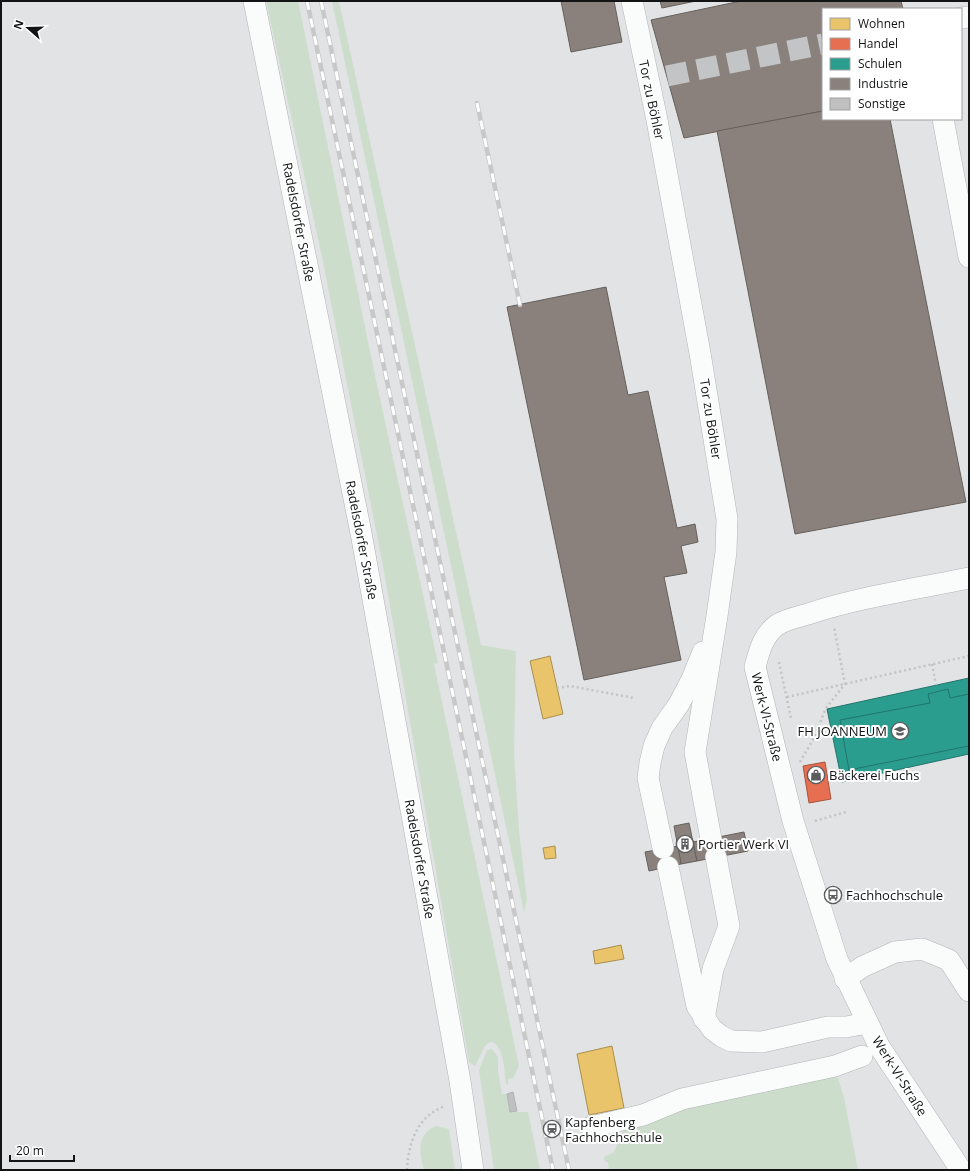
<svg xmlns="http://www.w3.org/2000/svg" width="970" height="1171" font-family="'Open Sans',sans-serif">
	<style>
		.green { fill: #ccdecb }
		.homes { fill: #e9c46a; stroke: #a98f51 }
		.shops { fill: #e76f51; stroke: #a7543f }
		.schools { fill: #2a9d8f; stroke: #23746b }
		.industry { fill: #8a817c; stroke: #66605d }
		.building { fill: #c0c0c1; stroke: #b2b2b3 }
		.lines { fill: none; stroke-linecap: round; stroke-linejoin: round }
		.minor-tunnel { stroke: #c2c4c6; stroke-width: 21; stroke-dasharray: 21 10; stroke-linecap: butt }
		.minor-casing { stroke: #b3b4b6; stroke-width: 22 }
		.path { stroke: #c3c3c3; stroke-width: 2.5; stroke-dasharray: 2 3; stroke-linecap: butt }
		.minor { stroke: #fafbfb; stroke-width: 21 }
		.rail-casing { stroke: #c8c8c8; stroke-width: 4.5 }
		.rail { stroke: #fff; stroke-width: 3; stroke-dasharray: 9; stroke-linecap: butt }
		.labels { text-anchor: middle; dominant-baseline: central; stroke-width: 4; stroke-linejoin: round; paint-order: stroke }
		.street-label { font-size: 13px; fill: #131416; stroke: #fff }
		.poi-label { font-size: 13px; fill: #131416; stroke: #fff; text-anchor: start }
	</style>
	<rect width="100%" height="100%" fill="#e1e3e5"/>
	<g class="green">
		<path d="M 266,1 L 298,1 L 377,385 L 438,663 L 434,664 L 519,1066 L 513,1078 L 508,1079 L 508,1085 L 506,1084 C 504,1072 505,1050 493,1042 L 490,1042 L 485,1046 L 475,1066 L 469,1062 L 383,566 L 322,257 Z"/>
		<path d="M 332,1 L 339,1 L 481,645 L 516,651 L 514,753 L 519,830 L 527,900 L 524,912 Z"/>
		<path d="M 492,1049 L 498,1057 L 498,1071 L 502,1094 L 507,1094 L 510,1112 L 528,1112 L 540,1170 L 494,1170 L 479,1070 L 487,1050 Z"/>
		<path d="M 833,1077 L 838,1078 L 844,1097 L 858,1170 L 609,1170 L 608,1162 L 605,1162 L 604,1157 L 614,1152 L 623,1130 L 669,1112 L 798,1082 Z"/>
		<path d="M 436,1126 L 449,1129 L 455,1170 L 424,1170 C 419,1152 416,1135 436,1126 Z"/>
	</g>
	<g class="homes">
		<path d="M 550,656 L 563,714 L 543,719 L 530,661 Z"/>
		<path d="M 555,846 L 556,858 L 545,859 L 543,848 Z"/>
		<path d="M 621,945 L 624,959 L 595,964 L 593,951 Z"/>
		<path d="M 612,1046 L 624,1108 L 589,1115 L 577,1054 Z"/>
	</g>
	<path class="shops" d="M 825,762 L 831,799 L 809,803 L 803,766 Z"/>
	<g class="schools">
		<path d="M 969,678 L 969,754 L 842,782 L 827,709 Z"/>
		<path d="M 948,689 L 950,698 L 969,694 L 969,746 L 849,770 L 840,720 L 930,703 L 928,694 Z"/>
	</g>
	<g class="industry">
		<path d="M 561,1 L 614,1 L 622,42 L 571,52 Z"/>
		<path d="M 660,1 L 696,1 L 662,8 Z"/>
		<path d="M 741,1 L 901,1 L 903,9 L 823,9 L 823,111 L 684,138 L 651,20 Z"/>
		<path d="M 823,111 L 823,119 L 890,119 L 966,502 L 795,534 L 717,131 Z"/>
		<path d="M 606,287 L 628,395 L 648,391 L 677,528 L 695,524 L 698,542 L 681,546 L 687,573 L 664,577 L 681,660 L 584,680 L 507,307 Z"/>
		<path d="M 689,823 L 697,861 L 681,864 L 674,826 Z"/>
		<path d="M 744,832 L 748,851 L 697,861 L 693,842 Z"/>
		<path d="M 678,846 L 681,864 L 649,871 L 645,852 Z"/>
	</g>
	<path class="building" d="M 513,1092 L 517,1111 L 510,1112 L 507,1094 Z"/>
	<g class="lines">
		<path class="minor-tunnel" d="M 667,76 L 823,44"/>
		<defs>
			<g id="minor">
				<path d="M 254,1 L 361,533 L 460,1081 L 473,1170"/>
				<path d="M 632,1 L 657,120 L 700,353 L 727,519 L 726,552 L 717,616 L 695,752 L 711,839"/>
				<path d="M 961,18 L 969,17"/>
				<path d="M 943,119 L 969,257"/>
				<path d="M 663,848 L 648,778 L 650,763 L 654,746 L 662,728 L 679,704 L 692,679 L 703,652"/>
				<path d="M 668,867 L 697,1006 L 712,1029 L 721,1036 L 731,1041 L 762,1042 L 828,1027 L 846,1027 L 867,1023"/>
				<path d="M 845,979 L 862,967 L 895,952 L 922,949 L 949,960 L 969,991"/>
				<path d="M 704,1019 L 713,969 L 729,926 L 716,857"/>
				<path d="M 591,1127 L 643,1115 L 682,1099 L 835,1066 L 862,1056"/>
				<path d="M 961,1170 L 879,1046 L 837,959 L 793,821 L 755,667 C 759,652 763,635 777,625 C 786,619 798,617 808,614 C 860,597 916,589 969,578"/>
			</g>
		</defs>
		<use href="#minor" class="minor-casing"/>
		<g class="path">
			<path d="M 779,662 L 791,718"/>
			<path d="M 932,664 L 936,685"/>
			<path d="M 557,688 L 570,686 L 634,698"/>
			<path d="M 787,697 L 969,656"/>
			<path d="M 800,762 L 814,738 L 826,708 L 845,684 L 834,627"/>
			<path d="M 815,821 L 846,812"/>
			<path d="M 407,1170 C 408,1144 417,1117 443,1107"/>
		</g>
		<use href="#minor" class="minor"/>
		<defs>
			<g id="rail">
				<path d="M 307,1 L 553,1170"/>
				<path d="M 321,1 L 569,1170"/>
				<path d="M 477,103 L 520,305"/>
			</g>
		</defs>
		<use href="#rail" class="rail-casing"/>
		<use href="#rail" class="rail"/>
	</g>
	<defs>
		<symbol id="university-ring" viewBox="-11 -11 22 22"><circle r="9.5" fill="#fff" stroke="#5b5c5e" stroke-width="1.5"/><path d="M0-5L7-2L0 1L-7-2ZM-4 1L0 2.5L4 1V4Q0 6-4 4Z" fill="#5b5c5e"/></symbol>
		<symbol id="shop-ring" viewBox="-11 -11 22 22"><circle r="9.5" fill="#fff" stroke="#5b5c5e" stroke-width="1.5"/><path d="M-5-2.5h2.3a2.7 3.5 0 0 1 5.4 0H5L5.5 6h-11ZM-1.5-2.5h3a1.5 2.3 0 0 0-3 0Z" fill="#5b5c5e"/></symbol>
		<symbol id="building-ring" viewBox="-11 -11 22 22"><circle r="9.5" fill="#fff" stroke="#5b5c5e" stroke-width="1.5"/><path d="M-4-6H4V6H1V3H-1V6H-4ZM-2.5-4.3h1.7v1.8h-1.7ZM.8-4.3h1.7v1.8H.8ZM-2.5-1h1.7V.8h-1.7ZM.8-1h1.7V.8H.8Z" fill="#5b5c5e"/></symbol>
		<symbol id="bus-ring" viewBox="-11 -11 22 22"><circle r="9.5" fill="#fff" stroke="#5b5c5e" stroke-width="1.5"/><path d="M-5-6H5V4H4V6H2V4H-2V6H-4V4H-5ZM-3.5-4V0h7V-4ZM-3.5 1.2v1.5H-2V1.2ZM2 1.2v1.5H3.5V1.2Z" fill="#5b5c5e"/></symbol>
		<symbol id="station-ring" viewBox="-11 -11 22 22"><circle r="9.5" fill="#fff" stroke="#5b5c5e" stroke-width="1.5"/><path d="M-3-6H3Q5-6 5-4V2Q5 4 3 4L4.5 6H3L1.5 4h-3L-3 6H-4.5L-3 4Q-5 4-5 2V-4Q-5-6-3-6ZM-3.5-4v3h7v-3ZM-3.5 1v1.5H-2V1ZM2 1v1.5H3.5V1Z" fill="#5b5c5e"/></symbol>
	</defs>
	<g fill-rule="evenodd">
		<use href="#university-ring" x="890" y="721" width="20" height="20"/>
		<use href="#shop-ring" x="806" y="765" width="20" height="20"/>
		<use href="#building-ring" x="675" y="834" width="20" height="20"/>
		<use href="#bus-ring" x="823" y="885" width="20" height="20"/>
		<use href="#station-ring" x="542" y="1119" width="20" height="20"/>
	</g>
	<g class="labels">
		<g class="street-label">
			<text transform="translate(652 100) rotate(78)">Tor zu Böhler</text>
			<text transform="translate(299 222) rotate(79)">Radelsdorfer Straße</text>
			<text transform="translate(711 419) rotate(81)">Tor zu Böhler</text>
			<text transform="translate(362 540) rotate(79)">Radelsdorfer Straße</text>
			<text transform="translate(767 717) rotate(76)">Werk-VI-Straße</text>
			<text transform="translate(420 859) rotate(80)">Radelsdorfer Straße</text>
			<text transform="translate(900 1076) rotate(58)">Werk-VI-Straße</text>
		</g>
		<g class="poi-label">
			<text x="887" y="731" text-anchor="end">FH JOANNEUM</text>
			<text x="829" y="775">Bäckerei Fuchs</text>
			<text x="698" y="844">Portier Werk VI</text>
			<text x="846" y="895">Fachhochschule</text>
			<text x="565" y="1122">Kapfenberg<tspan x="565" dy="15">Fachhochschule</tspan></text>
		</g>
	</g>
	<rect width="970" height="1171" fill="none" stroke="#131416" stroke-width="4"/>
	<rect x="822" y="8" width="140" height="112" fill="#ffffff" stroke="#a1a1a2"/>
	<rect x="830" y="18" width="20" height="12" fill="#e9c46a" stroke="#a1a1a2"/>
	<text x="858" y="28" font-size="12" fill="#131416">Wohnen</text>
	<rect x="830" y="38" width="20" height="12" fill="#e76f51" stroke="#a1a1a2"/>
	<text x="858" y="48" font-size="12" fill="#131416">Handel</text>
	<rect x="830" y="58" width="20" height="12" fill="#2a9d8f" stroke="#a1a1a2"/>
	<text x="858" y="68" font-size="12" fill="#131416">Schulen</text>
	<rect x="830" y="78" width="20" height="12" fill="#8a817c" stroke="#a1a1a2"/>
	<text x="858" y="88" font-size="12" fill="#131416">Industrie</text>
	<rect x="830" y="98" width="20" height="12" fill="#c0c0c1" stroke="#a1a1a2"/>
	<text x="858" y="108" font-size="12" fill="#131416">Sonstige</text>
	<g transform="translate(28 28) rotate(290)" stroke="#ffffff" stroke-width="3" paint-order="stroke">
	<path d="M0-3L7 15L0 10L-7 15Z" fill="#131416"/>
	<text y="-6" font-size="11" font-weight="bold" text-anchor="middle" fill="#131416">N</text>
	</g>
	<path d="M10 1155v6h64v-6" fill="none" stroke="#131416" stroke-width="2"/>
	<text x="16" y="1155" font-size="12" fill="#131416" stroke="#ffffff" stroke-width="3" paint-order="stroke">20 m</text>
</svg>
